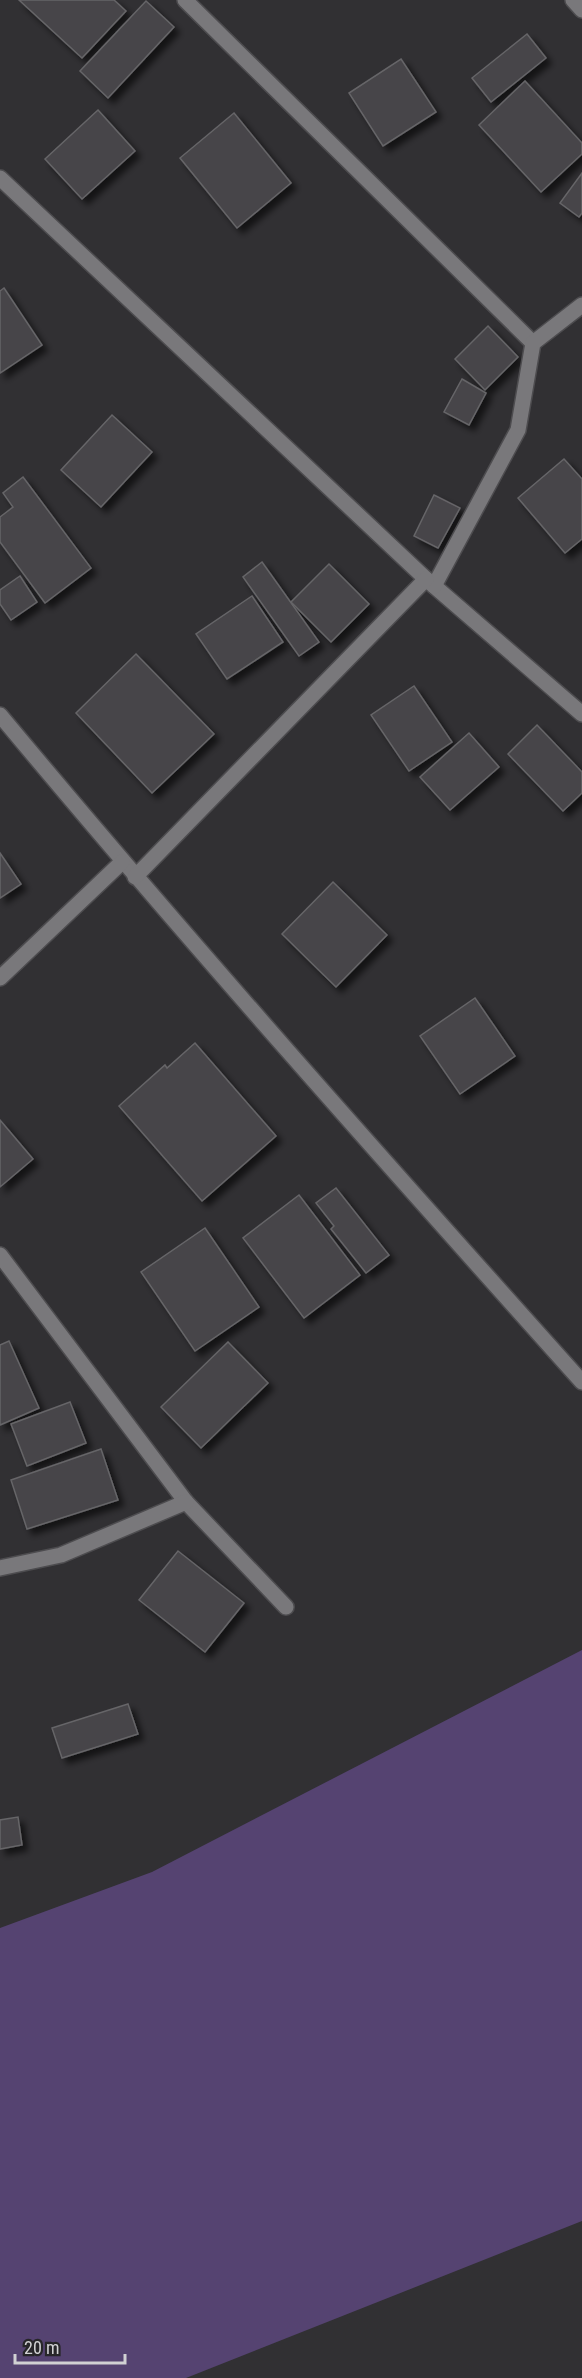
<svg xmlns="http://www.w3.org/2000/svg" width="582" height="2378" font-family="'Roboto Condensed',sans-serif">
	<style>
		.green { fill: #554371 }
		.building { fill: #464548; stroke: #666568; stroke-width: 1.5; filter: url(#shadow) }
		.lines { fill: none; stroke-linecap: round; stroke-linejoin: round }
		.street-casing { stroke: #4d4c4f; stroke-width: 18 }
		.street { stroke: #79787b; stroke-width: 15 }
	</style>
	<defs>
		<filter id="shadow"><feDropShadow dx="5.5" dy="5.5" stdDeviation="3" flood-color="#0009"/></filter>
	</defs>
	<rect width="100%" height="100%" fill="#313033"/>
	<path class="green" d="M 582,1650 L 582,2221 L 186,2378 L 0,2378 L 0,1928 L 152,1872 Z"/>
	<g class="building">
		<path d="M 19,0 L 114,0 L 126,11 L 82,58 Z"/>
		<path d="M 146,1 L 174,27 L 108,98 L 80,71 Z"/>
		<path d="M 527,34 L 546,58 L 491,102 L 472,78 Z"/>
		<path d="M 401,59 L 436,112 L 383,146 L 349,93 Z"/>
		<path d="M 525,81 L 582,143 L 582,154 L 541,192 L 479,125 Z"/>
		<path d="M 98,110 L 135,151 L 82,199 L 45,159 Z"/>
		<path d="M 234,113 L 291,183 L 237,228 L 180,158 Z"/>
		<path d="M 582,173 L 582,213 L 579,217 L 560,203 Z"/>
		<path d="M 4,288 L 42,345 L 0,373 L 0,291 Z"/>
		<path d="M 488,326 L 518,357 L 485,390 L 455,359 Z"/>
		<path d="M 462,379 L 486,393 L 469,425 L 444,412 Z"/>
		<path d="M 112,415 L 152,452 L 101,507 L 61,470 Z"/>
		<path d="M 564,459 L 582,479 L 582,539 L 565,553 L 518,498 Z"/>
		<path d="M 23,477 L 91,568 L 45,603 L 0,542 L 0,517 L 13,507 L 3,493 Z"/>
		<path d="M 434,495 L 460,508 L 438,548 L 414,536 Z"/>
		<path d="M 262,562 L 319,642 L 299,656 L 243,577 Z"/>
		<path d="M 329,564 L 369,604 L 331,642 L 291,602 Z"/>
		<path d="M 20,576 L 37,602 L 11,620 L 0,604 L 0,590 Z"/>
		<path d="M 252,596 L 283,642 L 227,679 L 196,634 Z"/>
		<path d="M 136,654 L 214,734 L 152,793 L 76,713 Z"/>
		<path d="M 414,686 L 452,742 L 409,771 L 371,715 Z"/>
		<path d="M 537,725 L 582,772 L 582,793 L 563,811 L 508,754 Z"/>
		<path d="M 469,733 L 499,767 L 450,810 L 420,777 Z"/>
		<path d="M 0,853 L 21,884 L 0,898 Z"/>
		<path d="M 333,882 L 387,935 L 336,987 L 282,934 Z"/>
		<path d="M 475,998 L 515,1056 L 460,1094 L 420,1036 Z"/>
		<path d="M 195,1043 L 276,1136 L 202,1201 L 119,1106 L 165,1065 L 167,1068 Z"/>
		<path d="M 0,1120 L 33,1159 L 0,1187 Z"/>
		<path d="M 336,1188 L 389,1255 L 366,1273 L 331,1229 L 334,1226 L 316,1203 Z"/>
		<path d="M 299,1195 L 360,1275 L 304,1318 L 243,1238 Z"/>
		<path d="M 205,1228 L 259,1307 L 195,1351 L 141,1272 Z"/>
		<path d="M 9,1341 L 39,1408 L 0,1425 L 0,1345 Z"/>
		<path d="M 228,1342 L 268,1383 L 201,1448 L 161,1407 Z"/>
		<path d="M 70,1402 L 86,1443 L 27,1466 L 11,1424 Z"/>
		<path d="M 101,1449 L 118,1500 L 27,1529 L 11,1480 Z"/>
		<path d="M 178,1551 L 244,1603 L 205,1652 L 139,1600 Z"/>
		<path d="M 128,1704 L 138,1734 L 62,1758 L 52,1728 Z"/>
		<path d="M 18,1817 L 22,1845 L 0,1849 L 0,1820 Z"/>
	</g>
	<g class="lines">
		<defs>
			<g id="street">
				<path d="M 185,0 L 533,343"/>
				<path d="M 573,0 L 582,10"/>
				<path d="M 0,178 L 426,579 L 582,714"/>
				<path d="M 434,586 L 518,430 L 533,343 L 582,305"/>
				<path d="M 0,715 C 189,942 385,1162 582,1382"/>
				<path d="M 135,877 L 426,579"/>
				<path d="M 0,978 L 122,862"/>
				<path d="M 0,1255 L 186,1502 L 286,1607"/>
				<path d="M 0,1568 L 61,1555 L 186,1502"/>
			</g>
		</defs>
		<use href="#street" class="street-casing"/>
		<use href="#street" class="street"/>
	</g>
	<path d="M15 2354v9h110v-9" fill="none" stroke="#d1d1d3" stroke-width="3"/>
	<text x="24" y="2354" font-size="18" fill="#d1d1d3" stroke="#272629" stroke-width="4.5" paint-order="stroke">20 m</text>
</svg>
